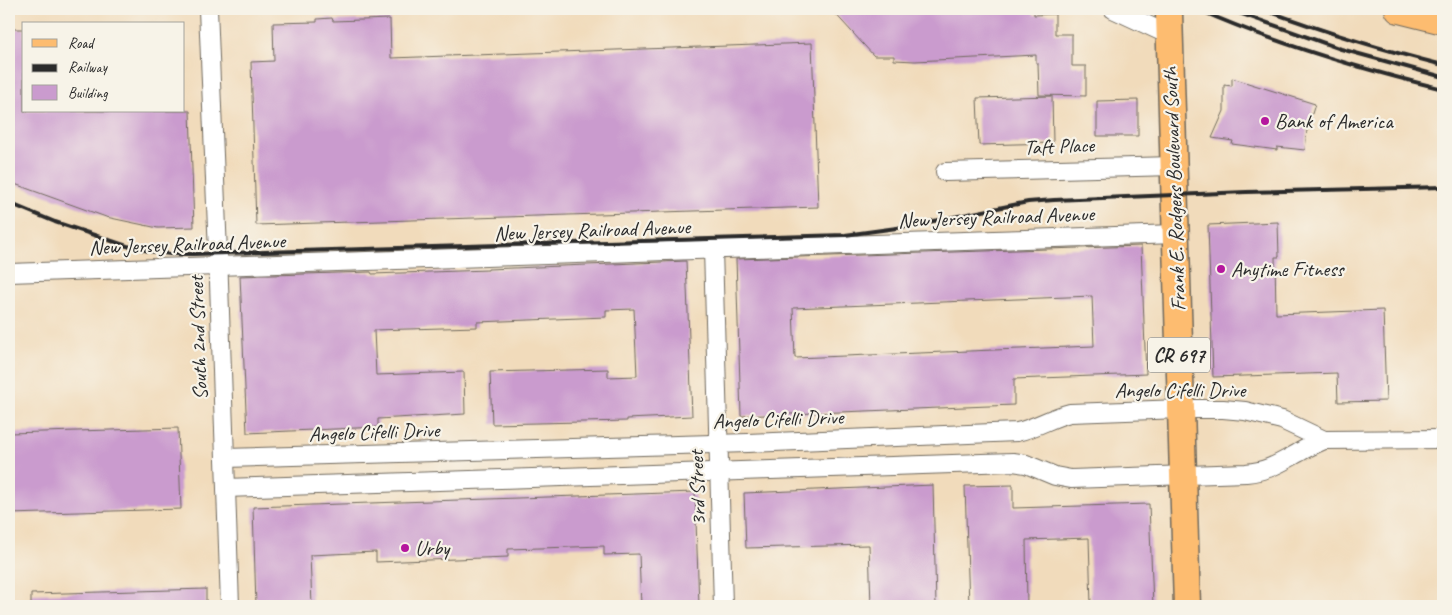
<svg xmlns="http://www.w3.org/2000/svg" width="1452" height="615" font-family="Caveat,sans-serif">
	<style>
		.building { fill: #ca9bce; fill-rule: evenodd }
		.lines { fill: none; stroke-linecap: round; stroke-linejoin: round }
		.street-casing { stroke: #70695d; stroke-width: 20 }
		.primary-casing { stroke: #70695d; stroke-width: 29 }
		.highway-casing { stroke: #70695d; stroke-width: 30 }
		.street { stroke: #fff; stroke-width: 18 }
		.primary { stroke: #fdbc70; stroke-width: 26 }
		.highway { stroke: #fdbc70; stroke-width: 28 }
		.rail { stroke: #2b2b2b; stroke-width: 4 }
		.poi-dot { fill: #b5179e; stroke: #f7f3e8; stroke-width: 2 }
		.labels { text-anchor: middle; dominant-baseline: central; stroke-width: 4.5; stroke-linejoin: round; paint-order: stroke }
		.shield { fill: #f7f3e8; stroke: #686764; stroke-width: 1 }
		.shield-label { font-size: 20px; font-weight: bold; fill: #2b2b2b }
		.poi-label { font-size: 21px; fill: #2b2b2b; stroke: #f7f3e8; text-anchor: start }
		.street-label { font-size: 21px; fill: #2b2b2b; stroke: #f7f3e8 }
	</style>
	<rect width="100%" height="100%" fill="#f7f3e8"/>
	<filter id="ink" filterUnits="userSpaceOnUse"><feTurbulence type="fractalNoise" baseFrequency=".02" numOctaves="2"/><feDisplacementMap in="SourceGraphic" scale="10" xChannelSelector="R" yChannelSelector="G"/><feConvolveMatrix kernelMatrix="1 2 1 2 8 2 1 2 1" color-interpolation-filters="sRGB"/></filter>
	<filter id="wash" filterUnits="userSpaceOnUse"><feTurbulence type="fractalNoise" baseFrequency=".0096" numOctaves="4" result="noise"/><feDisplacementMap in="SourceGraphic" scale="20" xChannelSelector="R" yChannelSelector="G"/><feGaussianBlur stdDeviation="1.12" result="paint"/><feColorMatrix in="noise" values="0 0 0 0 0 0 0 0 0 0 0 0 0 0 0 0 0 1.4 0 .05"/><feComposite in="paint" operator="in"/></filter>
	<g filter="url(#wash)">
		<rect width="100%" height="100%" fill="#f1dbbb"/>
		<g id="blocks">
			<g class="building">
				<path d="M 831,9 L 884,9 L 884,13 L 1034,9 L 1034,15 L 1055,14 L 1055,34 L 1072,34 L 1072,66 L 1086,66 L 1086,96 L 1039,95 L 1038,63 L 1036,63 L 1036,55 L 915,61 L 894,60 L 894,56 L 874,56 Z"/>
				<path d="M 332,18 L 333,21 L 390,19 L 391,58 L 812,43 L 818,207 L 256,225 L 251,62 L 274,61 L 273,23 L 317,22 L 317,19 Z"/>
				<path d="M 9,29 L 24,29 L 24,111 L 190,111 L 194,227 L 158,228 L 106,217 L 9,182 Z"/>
				<path d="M 1232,78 L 1315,104 L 1307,130 L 1305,150 L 1277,147 L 1277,150 L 1232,144 L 1233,141 L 1212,138 L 1224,111 L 1224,85 L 1232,86 Z"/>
				<path d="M 1052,96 L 1053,143 L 979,145 L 977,98 Z"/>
				<path d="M 1138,100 L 1138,136 L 1097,136 L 1097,101 Z"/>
				<path d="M 1278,222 L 1279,257 L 1275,257 L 1276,314 L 1383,310 L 1386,401 L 1338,402 L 1337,373 L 1213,377 L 1208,225 Z"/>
				<path d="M 1141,246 L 1146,374 L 1014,379 L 1014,405 L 741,416 L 736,259 ZM 1092,296 L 1094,346 L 795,358 L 793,308 Z"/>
				<path d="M 686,261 L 692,416 L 627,419 L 627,421 L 492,424 L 490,372 L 608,369 L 608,377 L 637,376 L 634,309 L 606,310 L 606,317 L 477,322 L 477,327 L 374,330 L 376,375 L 464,372 L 465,414 L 378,419 L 378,427 L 247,433 L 240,276 L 371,272 L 372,274 L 488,270 L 488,269 Z"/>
				<path d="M 178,428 L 181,509 L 9,514 L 9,433 Z"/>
				<path d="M 933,485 L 936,606 L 871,606 L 869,545 L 746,548 L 744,493 Z"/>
				<path d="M 1013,485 L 1013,508 L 1149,504 L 1153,606 L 1091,606 L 1089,538 L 1026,540 L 1027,606 L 969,606 L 965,486 Z"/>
				<path d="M 695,492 L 699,606 L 641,606 L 639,554 L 604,555 L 604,546 L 508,549 L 508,557 L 376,562 L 376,552 L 310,555 L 312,606 L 256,606 L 253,507 Z"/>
				<path d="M 206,589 L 206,606 L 31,606 L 31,594 Z"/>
			</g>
		</g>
	</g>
	<g filter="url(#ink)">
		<use href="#blocks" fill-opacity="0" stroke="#70695d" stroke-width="1"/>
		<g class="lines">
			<defs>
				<g id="street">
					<path d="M 208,9 L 218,253 L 230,606"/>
					<path d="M 1113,9 L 1169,35"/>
					<path d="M 945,172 L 1174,166"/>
					<path d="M 713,249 L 723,606"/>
					<path d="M 9,273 L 1176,234"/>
					<path d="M 225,458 L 748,443 L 1017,432 C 1036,428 1052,417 1070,413 L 1181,409 L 1223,409 L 1245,411 L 1282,420 L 1324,440 L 1443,439"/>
					<path d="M 226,488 L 1013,462 L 1026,464 L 1055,476 L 1071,479 L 1246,473 C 1268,471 1280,463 1298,453 C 1306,448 1315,444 1324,440"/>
				</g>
				<path id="primary" d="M 1169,13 L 1187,606"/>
				<path id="highway" d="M 1399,9 L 1443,20"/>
			</defs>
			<use href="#street" class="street-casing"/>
			<use href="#primary" class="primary-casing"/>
			<use href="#highway" class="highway-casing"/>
			<use href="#street" class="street"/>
			<use href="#primary" class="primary"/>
			<use href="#highway" class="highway"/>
			<g class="rail">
				<path d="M 1197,9 C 1276,44 1360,69 1443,89"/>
				<path d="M 1228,9 L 1341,49 L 1443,77"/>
				<path d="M 1262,9 C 1322,31 1382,50 1443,65"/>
				<path d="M 9,203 L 55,222 L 127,246 L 149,251 L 170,254 L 193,254 L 845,235 L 904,227 L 1028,202 L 1054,200 L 1246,192 L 1443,187"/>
			</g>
		</g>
	</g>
	<g class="poi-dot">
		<circle cx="1265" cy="121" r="5"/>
		<circle cx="1221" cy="269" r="5"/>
		<circle cx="405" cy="548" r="5"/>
	</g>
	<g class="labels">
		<rect class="shield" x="1148" y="337.5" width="62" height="35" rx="4"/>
		<g class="shield-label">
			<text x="1179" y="355">CR 697</text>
		</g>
		<g class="poi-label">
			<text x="1275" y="121">Bank of America</text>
			<text x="1231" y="269">Anytime Fitness</text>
			<text x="415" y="548">Urby</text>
		</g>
		<g class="street-label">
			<text transform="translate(1059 146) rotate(-2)">Taft Place</text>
			<text transform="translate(1174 189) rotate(-92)">Frank E. Rodgers Boulevard South</text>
			<text transform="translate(996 217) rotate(-2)">New Jersey Railroad Avenue</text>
			<text transform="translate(592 230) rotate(-2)">New Jersey Railroad Avenue</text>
			<text transform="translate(187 244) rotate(-2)">New Jersey Railroad Avenue</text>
			<text transform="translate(198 338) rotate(-92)">South 2nd Street</text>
			<text x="1180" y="390">Angelo Cifelli Drive</text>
			<text transform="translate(778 419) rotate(-2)">Angelo Cifelli Drive</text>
			<text transform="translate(374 432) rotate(-2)">Angelo Cifelli Drive</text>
			<text transform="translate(697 488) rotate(-92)">3rd Street</text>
		</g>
	</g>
	<rect width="1452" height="615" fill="none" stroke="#f7f3e8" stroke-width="30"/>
	<rect x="22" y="22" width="162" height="90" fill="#f7f3e8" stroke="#a5a39c"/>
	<rect x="32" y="39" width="25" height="8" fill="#fdbc70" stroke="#a5a39c"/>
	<text x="68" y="48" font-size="15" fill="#2b2b2b">Road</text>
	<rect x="32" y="64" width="25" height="8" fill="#2b2b2b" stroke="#a5a39c"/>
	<text x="68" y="72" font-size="15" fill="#2b2b2b">Railway</text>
	<rect x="32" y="85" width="25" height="15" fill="#ca9bce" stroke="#a5a39c"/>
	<text x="68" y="98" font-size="15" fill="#2b2b2b">Building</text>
</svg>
